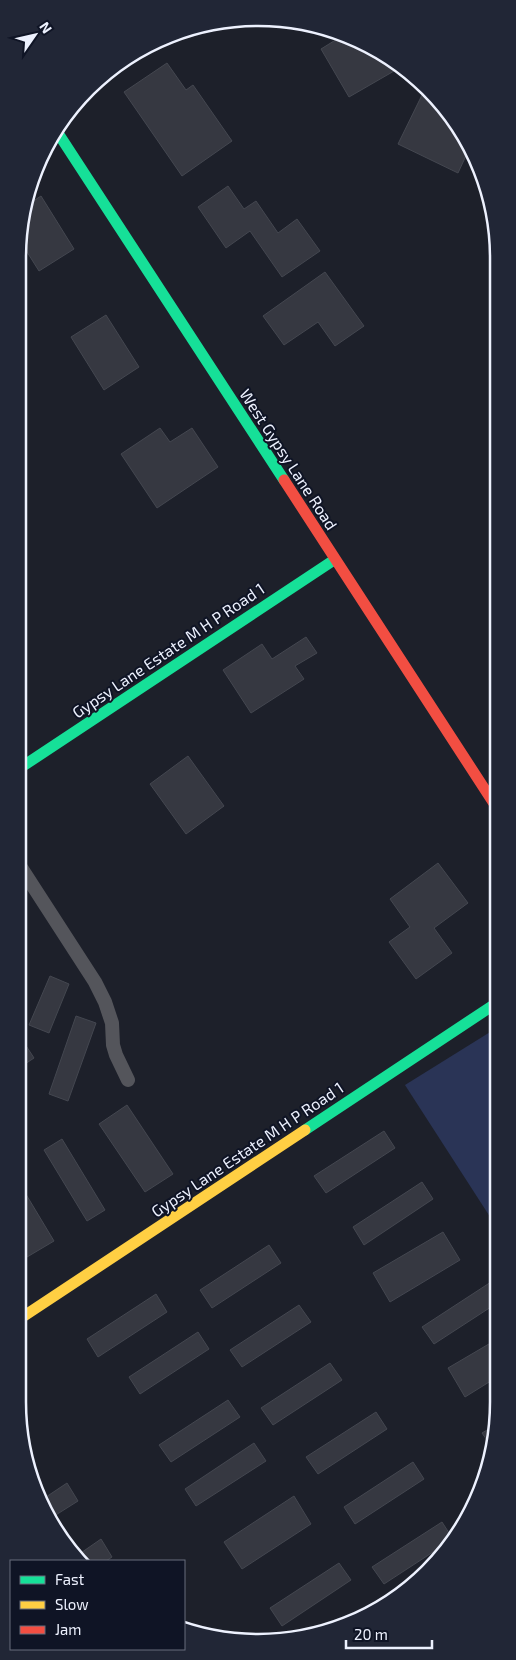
<svg xmlns="http://www.w3.org/2000/svg" width="516" height="1660" font-family="'Exo 2',sans-serif">
	<style>
		.green { fill: #2a3456 }
		.building { fill: #363841; stroke: #444750 }
		.lines { fill: none; stroke-linecap: round; stroke-linejoin: round }
		.lane { stroke: #54555b; stroke-width: 14 }
		.fast { stroke: #16e098; stroke-width: 11 }
		.slow { stroke: #ffcf43; stroke-width: 11 }
		.jam { stroke: #f24e42; stroke-width: 11 }
		.labels { text-anchor: middle; dominant-baseline: central; stroke-width: 4; stroke-linejoin: round; paint-order: stroke }
		.street-label { font-size: 16px; fill: #edf1fe; stroke: #0f1425 }
		.rim { fill: none; stroke: #edf1fe; stroke-width: 2.5 }
	</style>
	<rect width="100%" height="100%" fill="#1d202a"/>
	<path class="green" d="M 495,1029 L 494,1223 L 405,1085 Z"/>
	<g class="building">
		<path d="M 342,36 L 378,50 L 401,67 L 349,97 L 321,49 Z"/>
		<path d="M 167,63 L 186,90 L 193,85 L 232,141 L 182,176 L 124,92 Z"/>
		<path d="M 422,95 L 439,104 L 470,147 L 458,173 L 398,144 Z"/>
		<path d="M 228,186 L 244,209 L 256,201 L 278,233 L 297,219 L 320,251 L 282,277 L 250,231 L 226,248 L 198,207 Z"/>
		<path d="M 41,196 L 74,249 L 39,271 L 22,244 L 22,211 L 24,207 Z"/>
		<path d="M 325,272 L 364,326 L 335,346 L 318,322 L 284,345 L 263,316 Z"/>
		<path d="M 106,315 L 139,367 L 104,390 L 71,337 Z"/>
		<path d="M 160,428 L 170,442 L 192,428 L 218,467 L 157,508 L 121,454 Z"/>
		<path d="M 306,637 L 317,653 L 295,666 L 304,679 L 251,713 L 223,670 L 262,644 L 272,659 Z"/>
		<path d="M 188,756 L 224,806 L 186,834 L 150,784 Z"/>
		<path d="M 438,863 L 468,903 L 434,928 L 452,953 L 416,979 L 389,942 L 410,927 L 390,899 Z"/>
		<path d="M 50,976 L 69,984 L 49,1033 L 29,1025 Z"/>
		<path d="M 76,1016 L 96,1023 L 68,1101 L 49,1094 Z"/>
		<path d="M 23,1041 L 34,1058 L 19,1068 L 19,1043 Z"/>
		<path d="M 127,1105 L 173,1174 L 145,1192 L 99,1124 Z"/>
		<path d="M 384,1131 L 395,1148 L 326,1193 L 314,1176 Z"/>
		<path d="M 62,1139 L 105,1210 L 87,1221 L 44,1150 Z"/>
		<path d="M 422,1182 L 433,1199 L 364,1245 L 353,1227 Z"/>
		<path d="M 21,1186 L 54,1241 L 22,1260 L 18,1253 L 18,1187 Z"/>
		<path d="M 443,1232 L 460,1260 L 390,1302 L 373,1273 Z"/>
		<path d="M 269,1245 L 281,1263 L 212,1308 L 200,1290 Z"/>
		<path d="M 491,1282 L 494,1286 L 494,1305 L 434,1344 L 422,1327 Z"/>
		<path d="M 156,1294 L 167,1312 L 98,1357 L 87,1339 Z"/>
		<path d="M 299,1305 L 311,1322 L 242,1367 L 230,1350 Z"/>
		<path d="M 198,1332 L 209,1349 L 140,1394 L 129,1377 Z"/>
		<path d="M 494,1341 L 494,1379 L 465,1397 L 448,1368 Z"/>
		<path d="M 330,1363 L 342,1380 L 273,1425 L 261,1408 Z"/>
		<path d="M 228,1400 L 240,1417 L 171,1462 L 159,1445 Z"/>
		<path d="M 376,1412 L 387,1429 L 318,1474 L 306,1457 Z"/>
		<path d="M 494,1426 L 494,1450 L 482,1433 Z"/>
		<path d="M 254,1443 L 266,1461 L 196,1506 L 185,1489 Z"/>
		<path d="M 413,1462 L 424,1479 L 355,1524 L 344,1507 Z"/>
		<path d="M 67,1483 L 78,1501 L 51,1518 L 40,1501 Z"/>
		<path d="M 294,1496 L 311,1524 L 242,1569 L 224,1542 Z"/>
		<path d="M 442,1522 L 453,1539 L 384,1584 L 372,1567 Z"/>
		<path d="M 101,1539 L 112,1557 L 106,1561 L 77,1561 L 75,1557 Z"/>
		<path d="M 339,1563 L 351,1580 L 282,1626 L 270,1608 Z"/>
	</g>
	<g class="lines">
		<path class="lane" d="M 20,866 L 95,982 L 105,1002 L 112,1023 L 113,1045 L 116,1055 L 128,1080"/>
		<g class="fast">
			<path d="M 56,130 L 284,480"/>
			<path d="M 20,768 L 334,560"/>
			<path d="M 305,1130 L 495,1004"/>
		</g>
		<path class="slow" d="M 18,1320 L 305,1130"/>
		<path class="jam" d="M 284,480 L 495,805"/>
	</g>
	<g class="labels">
		<g class="street-label">
			<text transform="translate(289 459) rotate(57)">West Gypsy Lane Road</text>
			<text transform="translate(168 650) rotate(-34)">Gypsy Lane Estate M H P Road 1</text>
			<text transform="translate(247 1149) rotate(-34)">Gypsy Lane Estate M H P Road 1</text>
		</g>
	</g>
	<path d="M0 0H516V1660H0ZM258 26H258A232 232 0 0 1 490 258V1402A232 232 0 0 1 258 1634H258A232 232 0 0 1 26 1402V258A232 232 0 0 1 258 26Z" fill="#212636" fill-rule="evenodd"/>
	<path class="rim" d="M258 26H258A232 232 0 0 1 490 258V1402A232 232 0 0 1 258 1634H258A232 232 0 0 1 26 1402V258A232 232 0 0 1 258 26Z"/>
	<rect x="10" y="1560" width="175" height="90" fill="#0f1425" stroke="#686c7c"/>
	<rect x="20" y="1576" width="25" height="8" fill="#16e098" stroke="#686c7c"/>
	<text x="55" y="1585" font-size="15" fill="#edf1fe">Fast</text>
	<rect x="20" y="1601" width="25" height="8" fill="#ffcf43" stroke="#686c7c"/>
	<text x="55" y="1610" font-size="15" fill="#edf1fe">Slow</text>
	<rect x="20" y="1626" width="25" height="8" fill="#f24e42" stroke="#686c7c"/>
	<text x="55" y="1635" font-size="15" fill="#edf1fe">Jam</text>
	<g transform="translate(35 35) rotate(56)" stroke="#0f1425" stroke-width="4" paint-order="stroke">
	<path d="M0-4L9 19L0 12L-9 19Z" fill="#edf1fe"/>
	<text y="-8" font-size="14" font-weight="bold" text-anchor="middle" fill="#edf1fe">N</text>
	</g>
	<path d="M346 1640v8h86v-8" fill="none" stroke="#edf1fe" stroke-width="2.5"/>
	<text x="354" y="1640" font-size="15" fill="#edf1fe" stroke="#0f1425" stroke-width="4" paint-order="stroke">20 m</text>
</svg>
